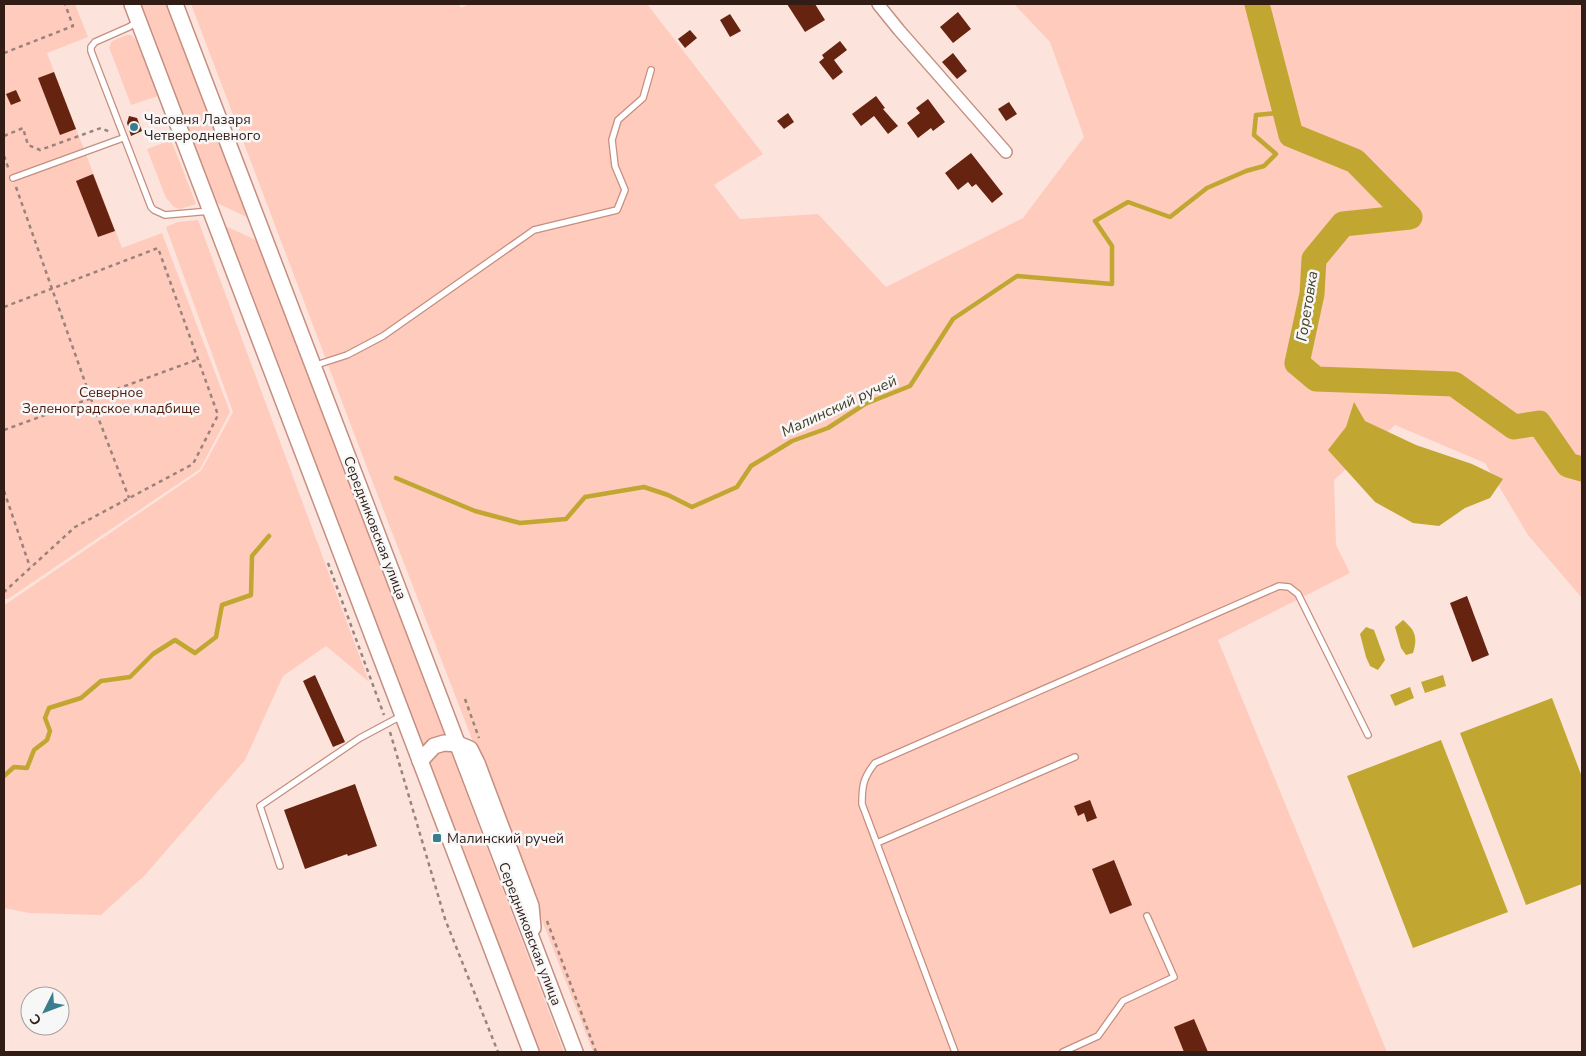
<svg xmlns="http://www.w3.org/2000/svg" width="1586" height="1056" font-family="'Nunito Sans',sans-serif">
	<style>
		.green { fill: #fecbbd }
		.water { fill: #c1a731 }
		.lines { fill: none; stroke-linecap: round; stroke-linejoin: round }
		.stream { stroke: #c1a731; stroke-width: 4.5 }
		.river { stroke: #c1a731; stroke-width: 25 }
		.building { fill: #662310 }
		.service-casing { stroke: #c68e7f; stroke-width: 8 }
		.minor-casing { stroke: #c68e7f; stroke-width: 14 }
		.tertiary-casing { stroke: #c68e7f; stroke-width: 18 }
		.path { stroke: #99837c; stroke-width: 2.5; stroke-dasharray: 4 4; stroke-linecap: butt }
		.service { stroke: #fff; stroke-width: 5.5 }
		.minor { stroke: #fff; stroke-width: 11 }
		.tertiary { stroke: #fff; stroke-width: 15 }
		.poi-dot { fill: #3a7d8e; stroke: #f7f7f7; stroke-width: 2 }
		.labels { text-anchor: middle; dominant-baseline: central; stroke-width: 5; stroke-linejoin: round; paint-order: stroke }
		.poi-label { font-size: 14px; fill: #311c16; stroke: #f7f7f7; text-anchor: start }
		.park-label { font-size: 14px; fill: #4d1b0d; stroke: #f7f7f7 }
		.street-label { font-size: 14px; fill: #311c16; stroke: #f7f7f7 }
		.water-label { font-size: 15px; font-style: italic; fill: #423d24; stroke: #f7f7f7 }
	</style>
	<rect width="100%" height="100%" fill="#fce4dd"/>
	<g class="green">
		<path d="M 4,4 L 75,4 L 88,37 L 47,53 L 122,248 L 162,233 L 230,412 L 200,469 L 8,599 L 4,599 Z"/>
		<path d="M 140,4 L 168,4 L 251,219 L 217,203 Z"/>
		<path d="M 191,4 L 459,4 L 461,8 L 469,4 L 647,4 L 763,154 L 714,185 L 740,219 L 818,214 L 886,287 L 1023,218 L 1084,137 L 1050,42 L 1014,4 L 1582,4 L 1582,598 L 1528,535 L 1485,463 L 1395,425 L 1334,480 L 1336,545 L 1350,573 L 1218,640 L 1387,1052 L 593,1052 L 366,465 Z"/>
		<path d="M 127,35 L 131,35 L 136,40 L 158,96 L 131,105 L 109,47 L 112,41 Z"/>
		<path d="M 171,140 L 196,204 L 180,209 L 174,207 L 166,198 L 147,149 Z"/>
		<path d="M 198,220 L 369,682 L 326,646 L 283,676 L 245,760 L 145,875 L 101,915 L 29,913 L 4,908 L 4,604 L 6,604 L 201,471 L 233,412 L 166,227 L 178,222 Z"/>
		<path d="M 225,226 L 258,241 L 564,1052 L 537,1052 Z"/>
	</g>
	<g class="water">
		<path d="M 1354,402 L 1365,421 L 1416,445 L 1472,464 L 1503,479 L 1490,498 L 1465,508 L 1439,526 L 1413,523 L 1375,502 L 1328,450 L 1346,427 Z"/>
		<path d="M 1403,620 C 1415,630 1418,637 1413,653 L 1406,655 L 1401,648 L 1395,627 Z"/>
		<path d="M 1366,627 L 1374,630 L 1385,660 L 1378,670 L 1370,666 L 1366,657 L 1360,634 Z"/>
		<path d="M 1443,675 L 1446,686 L 1425,693 L 1421,682 Z"/>
		<path d="M 1410,687 L 1414,698 L 1395,706 L 1390,695 Z"/>
		<path d="M 1552,698 L 1582,777 L 1582,884 L 1526,905 L 1460,733 Z"/>
		<path d="M 1441,740 L 1508,912 L 1413,948 L 1347,776 Z"/>
	</g>
	<g class="lines">
		<g class="stream">
			<path d="M 396,478 L 475,511 L 520,523 L 566,519 L 585,497 L 644,487 L 668,495 L 692,507 L 737,487 L 751,466 L 792,441 L 828,428 L 865,404 L 910,386 L 953,319 L 1017,276 L 1112,284 L 1112,246 L 1095,221 L 1128,202 L 1170,217 L 1207,188 L 1246,171 L 1264,166 L 1276,154 L 1254,135 L 1256,115 L 1277,113 L 1285,109"/>
			<path d="M 4,776 L 14,767 L 27,768 L 34,750 L 47,740 L 50,731 L 45,718 L 49,708 L 81,698 L 101,681 L 130,677 L 153,654 L 175,640 L 195,653 L 216,637 L 222,605 L 251,595 L 252,556 L 269,536"/>
		</g>
		<path class="river" d="M 1257,4 L 1291,135 L 1355,161 L 1410,217 L 1343,224 L 1314,259 L 1312,294 L 1297,363 L 1316,379 L 1454,384 L 1514,427 L 1539,423 L 1568,465 L 1582,469"/>
	</g>
	<g class="building">
		<path d="M 787,4 L 815,4 L 825,20 L 805,32 Z"/>
		<path d="M 958,12 L 971,29 L 953,43 L 940,27 Z"/>
		<path d="M 730,14 L 741,31 L 730,37 L 720,20 Z"/>
		<path d="M 690,30 L 697,38 L 685,48 L 678,39 Z"/>
		<path d="M 840,41 L 847,50 L 834,60 L 843,72 L 833,80 L 819,62 L 824,58 L 822,55 Z"/>
		<path d="M 953,53 L 967,71 L 957,79 L 942,62 Z"/>
		<path d="M 54,72 L 76,129 L 60,135 L 38,78 Z"/>
		<path d="M 16,90 L 21,101 L 11,105 L 6,94 Z"/>
		<path d="M 876,96 L 885,108 L 883,109 L 898,126 L 888,134 L 874,116 L 861,126 L 852,114 Z"/>
		<path d="M 928,99 L 945,122 L 933,131 L 931,128 L 918,138 L 907,123 L 920,113 L 916,108 Z"/>
		<path d="M 1009,102 L 1017,114 L 1006,121 L 998,109 Z"/>
		<path d="M 788,113 L 794,122 L 784,129 L 777,121 Z"/>
		<path d="M 129,116 L 137,118 L 142,131 L 131,136 L 127,123 Z"/>
		<path d="M 971,153 L 1003,194 L 992,203 L 976,184 L 972,187 L 968,182 L 958,190 L 945,173 Z"/>
		<path d="M 93,174 L 115,231 L 98,237 L 76,181 Z"/>
		<path d="M 1467,596 L 1489,655 L 1472,662 L 1450,603 Z"/>
		<path d="M 315,675 L 345,742 L 333,747 L 303,681 Z"/>
		<path d="M 355,784 L 377,846 L 348,856 L 347,854 L 305,869 L 284,810 Z"/>
		<path d="M 1090,800 L 1097,818 L 1087,822 L 1084,813 L 1078,816 L 1074,806 Z"/>
		<path d="M 1114,860 L 1132,905 L 1110,914 L 1092,869 Z"/>
		<path d="M 1194,1019 L 1208,1052 L 1184,1052 L 1174,1027 Z"/>
	</g>
	<g class="lines">
		<defs>
			<g id="service">
				<path d="M 137,22 L 129,27 L 95,42 L 91,47 L 91,51 L 151,207 L 154,210 L 165,215 L 210,211"/>
				<path d="M 13,178 L 123,138"/>
				<path d="M 313,366 L 347,355 L 383,336 L 534,230 L 617,210 L 625,190 L 615,166 L 612,140 L 618,120 L 643,98 L 651,70"/>
				<path d="M 877,843 L 1075,757"/>
				<path d="M 280,866 L 260,806 L 360,738 L 403,715"/>
				<path d="M 955,1052 L 862,804 C 862,786 863,778 875,763 L 1279,586 L 1289,587 L 1298,594 L 1368,735"/>
				<path d="M 1063,1052 L 1098,1036 L 1123,1001 L 1174,977 L 1147,916"/>
			</g>
			<path id="minor" d="M 878,4 L 899,30 L 1006,152"/>
			<g id="tertiary">
				<path d="M 132,4 L 531,1052"/>
				<path d="M 175,4 L 575,1052"/>
				<path d="M 420,761 L 434,746 L 444,743 L 458,744 L 470,749 L 477,763 L 531,906 L 533,928"/>
			</g>
		</defs>
		<use href="#service" class="service-casing"/>
		<use href="#minor" class="minor-casing"/>
		<use href="#tertiary" class="tertiary-casing"/>
		<g class="path">
			<path d="M 4,53 L 73,26 L 65,4"/>
			<path d="M 4,136 L 23,128 L 28,145 L 40,150 L 101,128 L 110,132"/>
			<path d="M 4,156 L 9,170"/>
			<path d="M 16,187 L 91,399 L 129,498"/>
			<path d="M 4,307 L 158,248 L 218,415 L 193,464 L 75,527 L 4,592"/>
			<path d="M 4,430 L 199,359"/>
			<path d="M 4,491 L 30,567"/>
			<path d="M 328,563 L 384,715"/>
			<path d="M 465,699 L 479,738"/>
			<path d="M 390,732 L 445,919 L 498,1052"/>
			<path d="M 547,921 L 596,1052"/>
		</g>
		<use href="#service" class="service"/>
		<use href="#minor" class="minor"/>
		<use href="#tertiary" class="tertiary"/>
	</g>
	<g class="poi-dot">
		<circle cx="134" cy="127" r="5"/>
		<rect x="432" y="833" width="10" height="10" rx="2.5"/>
	</g>
	<g class="labels">
		<g class="poi-label">
			<text x="144" y="119">Часовня Лазаря<tspan x="144" dy="16">Четверодневного</tspan></text>
			<text x="447" y="838">Малинский ручей</text>
		</g>
		<g class="park-label">
			<text x="111" y="392">Северное<tspan x="111" dy="16">Зеленоградское кладбище</tspan></text>
		</g>
		<g class="street-label">
			<text transform="translate(375 528) rotate(69)">Середниковская улица</text>
			<text transform="translate(530 934) rotate(69)">Середниковская улица</text>
		</g>
		<g class="water-label">
			<text transform="translate(1307 306) rotate(-81)">Горетовка</text>
			<text transform="translate(839 406) rotate(-25)">Малинский ручей</text>
		</g>
	</g>
	<rect width="1586" height="1056" fill="none" stroke="#311c16" stroke-width="10"/>
	<g transform="translate(45 1011) rotate(228)"><circle r="24" fill="#f7f7f7" stroke="#a89f9d"/>
	<path d="M0-4L9 19L0 12L-9 19Z" fill="#3a7d8e"/>
	<text y="-8" font-size="14" font-weight="bold" text-anchor="middle" fill="#311c16">С</text>
	</g>
</svg>
